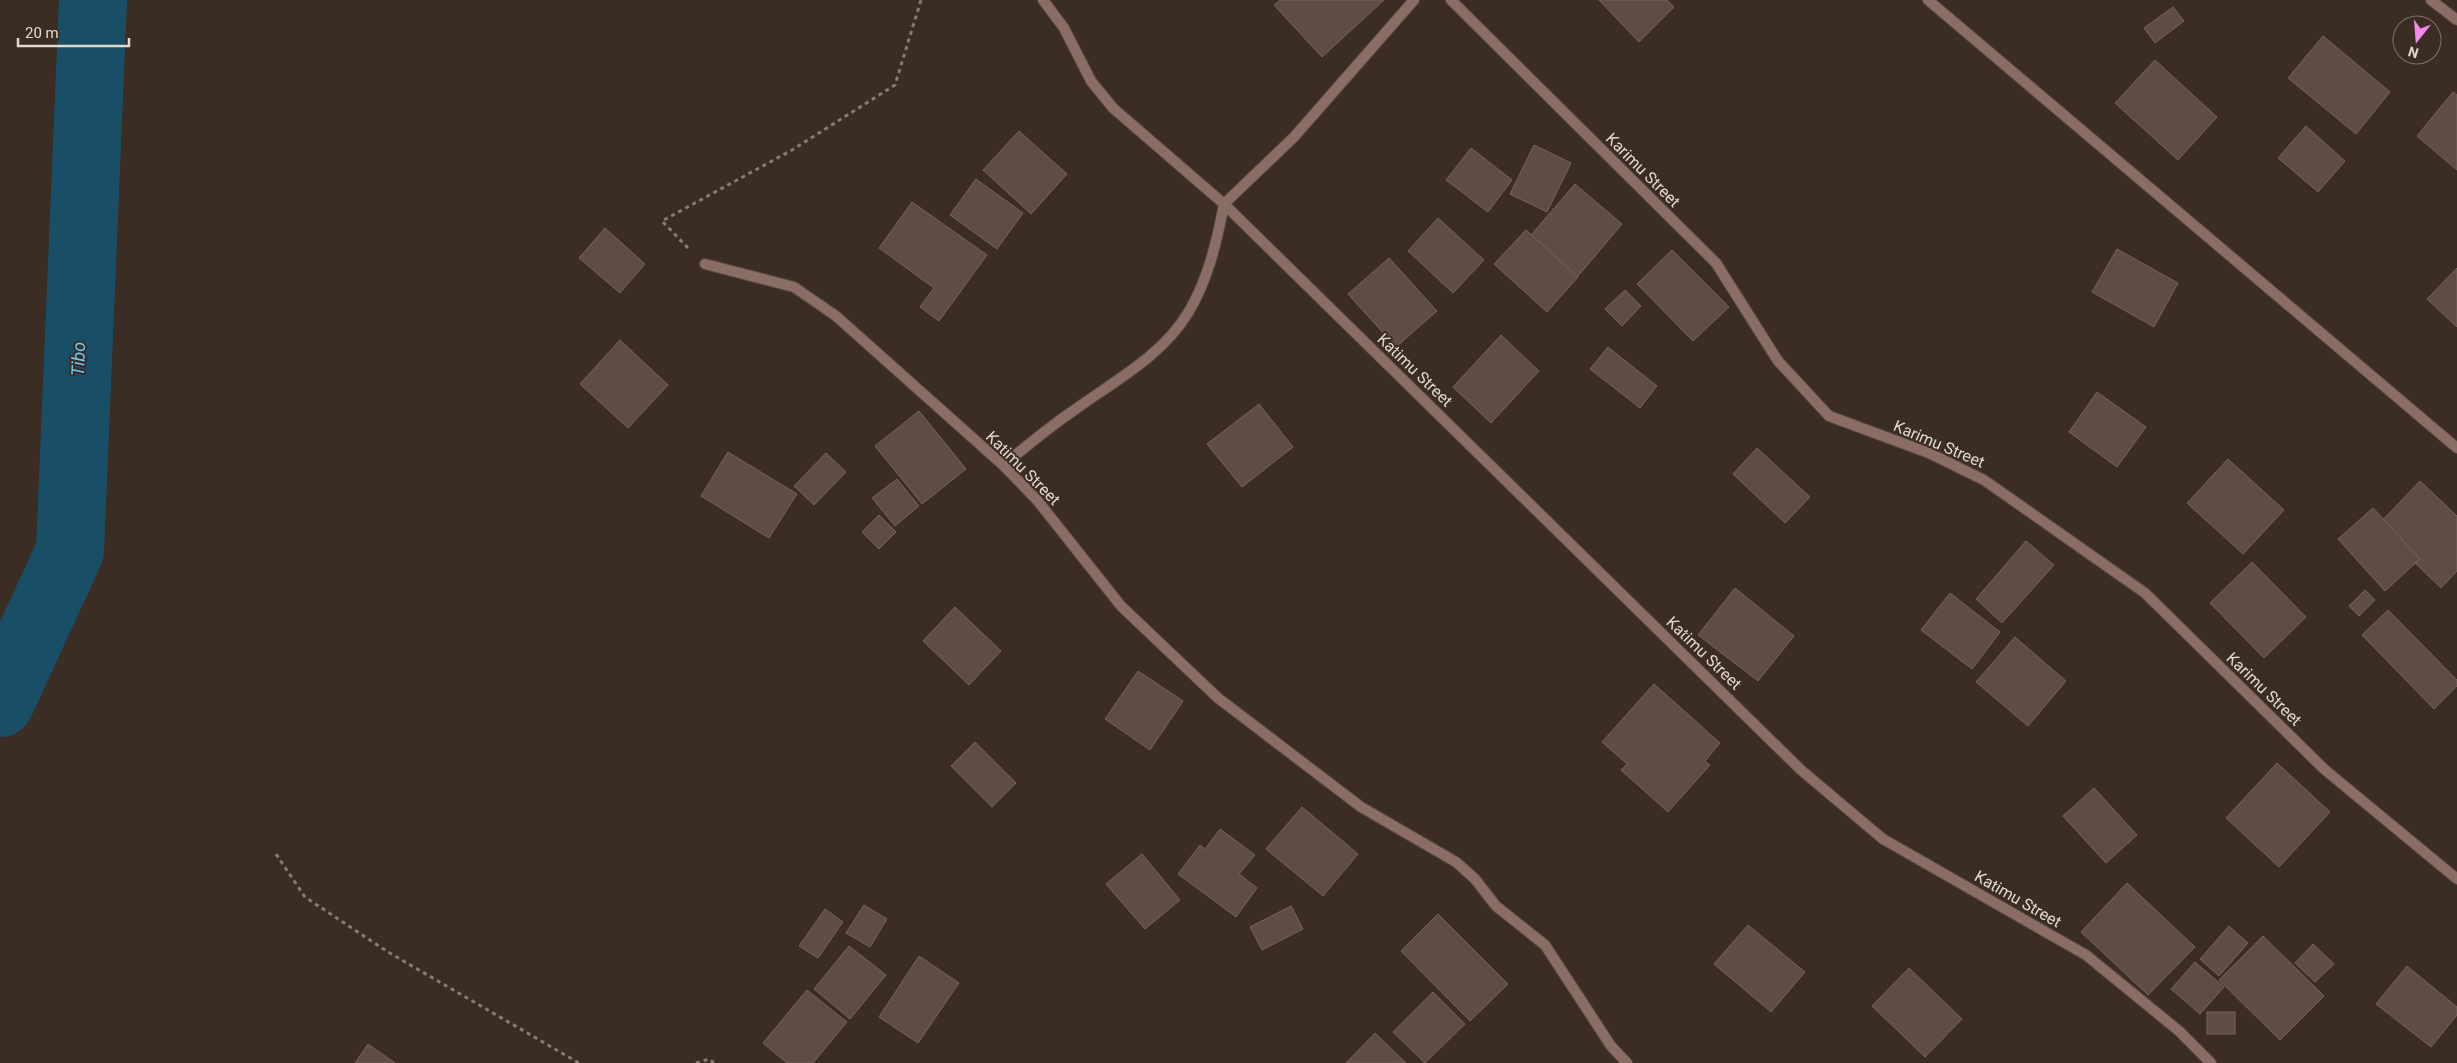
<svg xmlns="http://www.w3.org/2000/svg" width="2457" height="1063" font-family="Roboto,sans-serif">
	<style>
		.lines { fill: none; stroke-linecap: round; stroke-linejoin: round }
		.river { stroke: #184f67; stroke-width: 68 }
		.building { fill: #5e4d44; stroke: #75645a }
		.street-casing { stroke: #574840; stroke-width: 12 }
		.path { stroke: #877b73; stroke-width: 3; stroke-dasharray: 4 4; stroke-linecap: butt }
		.street { stroke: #8a6e66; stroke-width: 10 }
		.labels { text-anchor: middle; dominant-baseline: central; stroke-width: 4; stroke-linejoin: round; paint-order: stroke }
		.street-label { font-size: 16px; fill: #e2d8d2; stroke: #3c2d24 }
		.water-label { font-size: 18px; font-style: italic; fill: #6acffe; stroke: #3c2d24 }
	</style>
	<rect width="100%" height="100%" fill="#3c2d24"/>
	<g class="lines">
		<path class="river" d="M 0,703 L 70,551 L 93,0"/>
	</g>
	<g class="building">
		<path d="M 1280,0 L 1384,0 L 1322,57 L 1274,5 Z"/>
		<path d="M 1599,0 L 1667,0 L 1674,7 L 1639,42 Z"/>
		<path d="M 2173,7 L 2184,21 L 2155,43 L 2144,28 Z"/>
		<path d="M 2323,36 L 2390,92 L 2356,134 L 2288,78 Z"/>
		<path d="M 2155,60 L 2217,117 L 2178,160 L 2115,103 Z"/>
		<path d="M 2453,92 L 2457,95 L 2457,170 L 2417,136 Z"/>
		<path d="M 2306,126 L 2345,161 L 2318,192 L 2278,158 Z"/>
		<path d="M 1019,131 L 1067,174 L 1031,214 L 983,170 Z"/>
		<path d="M 1534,145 L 1571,163 L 1547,212 L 1510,194 Z"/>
		<path d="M 1471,148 L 1512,180 L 1488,212 L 1446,180 Z"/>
		<path d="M 976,179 L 1023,213 L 997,249 L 950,215 Z"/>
		<path d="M 1575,184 L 1622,224 L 1573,282 L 1525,242 Z"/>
		<path d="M 912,202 L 987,255 L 939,321 L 920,307 L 934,288 L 879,248 Z"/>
		<path d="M 1438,218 L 1484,260 L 1453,293 L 1408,251 Z"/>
		<path d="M 605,228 L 645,264 L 620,293 L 579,258 Z"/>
		<path d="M 1526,230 L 1578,277 L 1547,312 L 1494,264 Z"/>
		<path d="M 2117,249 L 2178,283 L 2154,327 L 2092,292 Z"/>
		<path d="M 1672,250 L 1729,307 L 1693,341 L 1637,284 Z"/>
		<path d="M 1389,258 L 1437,311 L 1396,347 L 1348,294 Z"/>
		<path d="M 2457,268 L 2457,327 L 2427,299 Z"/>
		<path d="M 1625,290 L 1641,306 L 1622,326 L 1605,309 Z"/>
		<path d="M 1501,335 L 1539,371 L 1491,423 L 1453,387 Z"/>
		<path d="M 620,340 L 668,385 L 628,428 L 580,384 Z"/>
		<path d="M 1608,347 L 1657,386 L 1640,408 L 1590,369 Z"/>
		<path d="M 2097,392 L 2146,427 L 2117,467 L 2069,432 Z"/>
		<path d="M 1259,404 L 1293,447 L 1242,487 L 1207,444 Z"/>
		<path d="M 919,411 L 966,469 L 922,504 L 875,446 Z"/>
		<path d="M 1757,448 L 1810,497 L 1785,523 L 1733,474 Z"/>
		<path d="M 728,452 L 797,494 L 769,538 L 701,496 Z"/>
		<path d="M 826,453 L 846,472 L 814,505 L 794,486 Z"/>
		<path d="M 2228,459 L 2284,510 L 2243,554 L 2187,503 Z"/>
		<path d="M 897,479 L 919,506 L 895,526 L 872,498 Z"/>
		<path d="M 2420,481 L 2457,516 L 2457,571 L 2441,588 L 2377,526 Z"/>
		<path d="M 2373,508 L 2420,559 L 2385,591 L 2338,539 Z"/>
		<path d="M 879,515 L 896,532 L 879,549 L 862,532 Z"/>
		<path d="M 2026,541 L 2054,565 L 2002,623 L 1976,599 Z"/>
		<path d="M 2252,562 L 2306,617 L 2264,658 L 2210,603 Z"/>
		<path d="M 1735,588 L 1794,636 L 1758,681 L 1698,635 Z"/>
		<path d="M 2365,590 L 2375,600 L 2359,616 L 2349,606 Z"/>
		<path d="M 1950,593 L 2000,632 L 1972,669 L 1921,630 Z"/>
		<path d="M 955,607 L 1001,651 L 969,685 L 923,641 Z"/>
		<path d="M 2388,610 L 2457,680 L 2457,686 L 2434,709 L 2362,635 Z"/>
		<path d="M 2015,637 L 2066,681 L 2028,726 L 1976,682 Z"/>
		<path d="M 1138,671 L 1183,701 L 1150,750 L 1105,719 Z"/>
		<path d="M 1654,684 L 1720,743 L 1705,761 L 1710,765 L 1668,812 L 1621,770 L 1627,764 L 1602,742 Z"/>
		<path d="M 975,742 L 1016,783 L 992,807 L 951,766 Z"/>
		<path d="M 2277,763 L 2330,812 L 2279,867 L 2226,818 Z"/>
		<path d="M 2094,788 L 2137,835 L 2106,863 L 2063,816 Z"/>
		<path d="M 1302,807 L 1358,854 L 1323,896 L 1266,849 Z"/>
		<path d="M 1220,829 L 1255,855 L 1239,874 L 1257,888 L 1236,917 L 1178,874 L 1200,845 L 1205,849 Z"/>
		<path d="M 1142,854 L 1180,900 L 1145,929 L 1106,884 Z"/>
		<path d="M 2127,883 L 2195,947 L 2148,995 L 2081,932 Z"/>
		<path d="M 864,905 L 887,919 L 870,947 L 846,933 Z"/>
		<path d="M 1291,906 L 1303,929 L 1262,950 L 1250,927 Z"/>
		<path d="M 825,909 L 843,922 L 818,958 L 799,946 Z"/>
		<path d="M 1438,914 L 1508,984 L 1470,1021 L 1401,951 Z"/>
		<path d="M 1748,925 L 1805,972 L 1771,1012 L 1714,964 Z"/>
		<path d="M 2229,926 L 2248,943 L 2219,976 L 2200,959 Z"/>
		<path d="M 2263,936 L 2324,996 L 2280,1040 L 2219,980 Z"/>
		<path d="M 2313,944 L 2334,964 L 2315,982 L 2295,963 Z"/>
		<path d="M 849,946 L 886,975 L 850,1019 L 814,989 Z"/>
		<path d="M 919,956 L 959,983 L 918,1043 L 879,1017 Z"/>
		<path d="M 2195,962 L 2224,987 L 2200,1014 L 2171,989 Z"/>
		<path d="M 2407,966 L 2457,1007 L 2457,1015 L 2431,1047 L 2376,1004 Z"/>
		<path d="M 1909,968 L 1962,1019 L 1925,1057 L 1872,1006 Z"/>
		<path d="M 807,990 L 847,1022 L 813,1063 L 787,1063 L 763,1043 Z"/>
		<path d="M 1433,992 L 1465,1024 L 1425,1063 L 1393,1032 Z"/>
		<rect x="2207" y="1012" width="28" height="22"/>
		<path d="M 1375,1033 L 1406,1063 L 1346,1063 Z"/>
		<path d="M 368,1044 L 395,1063 L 355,1063 Z"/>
	</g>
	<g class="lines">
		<defs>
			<g id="street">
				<path d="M 1043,0 L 1064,28 L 1091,81 L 1113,108 L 1224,204 L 1294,137 L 1414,0"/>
				<path d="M 1451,0 L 1716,263 L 1778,361 L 1829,416 L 1929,453 L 1984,480 L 2145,593 L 2324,769 L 2457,879"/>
				<path d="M 1928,0 L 2457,448"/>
				<path d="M 2431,0 L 2457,20"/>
				<path d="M 1224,204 L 1801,770 L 1883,839 L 2086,955 L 2179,1031 L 2211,1063"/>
				<path d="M 705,264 L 794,287 L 836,316 L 1003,465 L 1037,500 L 1121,606 L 1218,698 L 1361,807 L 1456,862 L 1475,879 L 1496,906 L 1545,945 L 1611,1046 L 1627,1063"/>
				<path d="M 1003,465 C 1026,447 1049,427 1073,411 C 1114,381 1161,357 1188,313 C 1208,280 1217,241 1224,204"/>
			</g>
		</defs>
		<use href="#street" class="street-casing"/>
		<g class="path">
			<path d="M 688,248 L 662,221 L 792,150 L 895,85 L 921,0"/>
			<path d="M 276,854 L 305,897 L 388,952 L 579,1063"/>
			<path d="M 696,1063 L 709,1059 L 714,1063"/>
		</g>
		<use href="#street" class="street"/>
	</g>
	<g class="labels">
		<g class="street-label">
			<text transform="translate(1643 170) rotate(45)">Karimu Street</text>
			<text transform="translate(1415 370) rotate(44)">Katimu Street</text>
			<text transform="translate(1939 444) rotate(23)">Karimu Street</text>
			<text transform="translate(1023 468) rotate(45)">Katimu Street</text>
			<text transform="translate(1704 653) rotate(44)">Katimu Street</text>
			<text transform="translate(2264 689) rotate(44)">Karimu Street</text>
			<text transform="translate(2018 899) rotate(30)">Katimu Street</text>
		</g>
		<g class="water-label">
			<text transform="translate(78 359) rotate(-88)">Tibo</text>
		</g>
	</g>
	<g transform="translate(2417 40) rotate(197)"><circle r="24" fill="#3c2d24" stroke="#7e716a"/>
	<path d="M0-4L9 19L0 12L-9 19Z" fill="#f788eb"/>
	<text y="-8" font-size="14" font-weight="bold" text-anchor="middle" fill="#e2d8d2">N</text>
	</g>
	<path d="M18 38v8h111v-8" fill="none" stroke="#e2d8d2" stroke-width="2.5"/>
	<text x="25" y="38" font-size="15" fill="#e2d8d2" stroke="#3c2d24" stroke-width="4" paint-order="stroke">20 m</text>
</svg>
